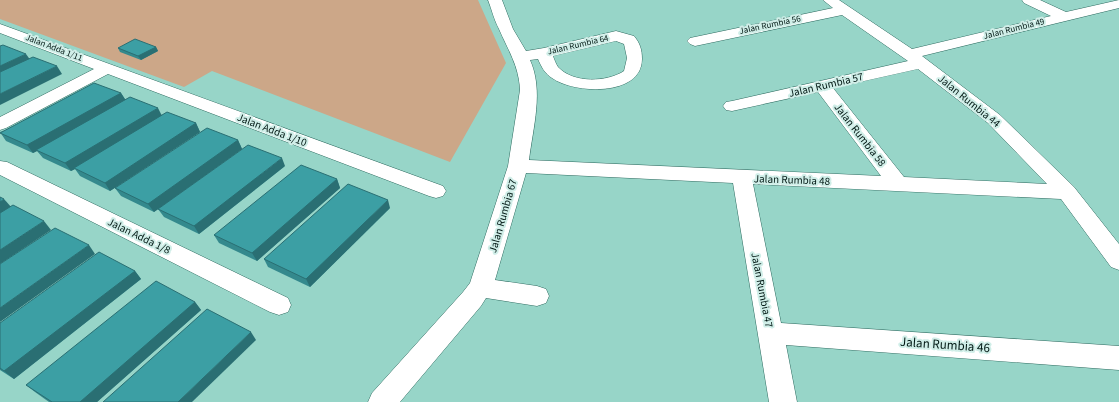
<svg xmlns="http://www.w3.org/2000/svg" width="1119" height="402" font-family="'Source Sans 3',sans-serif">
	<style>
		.green { fill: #cca788 }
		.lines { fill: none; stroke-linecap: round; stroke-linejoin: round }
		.minor-casing { stroke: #2e6b60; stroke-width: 1 }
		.minor { fill: #fff; fill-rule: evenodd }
		.wall { fill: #34898d }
		.shaded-wall { fill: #2a6f73 }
		.building { fill: #3c9fa4; stroke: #2a6f73 }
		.labels { text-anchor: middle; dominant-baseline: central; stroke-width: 4; stroke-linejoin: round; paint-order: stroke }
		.far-street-label { font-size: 9px; fill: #001713; stroke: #d0eee8 }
		.street-label { font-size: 11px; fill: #001713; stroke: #d0eee8 }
		.near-street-label { font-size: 13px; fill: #001713; stroke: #d0eee8 }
	</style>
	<rect width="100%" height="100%" fill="#97d5c8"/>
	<path class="green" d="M 0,0 L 478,0 L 506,63 L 450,162 L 212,71 L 184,87 L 0,19 Z"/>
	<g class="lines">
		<defs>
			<g id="minor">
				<path d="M 488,0 L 502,0 L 513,29 L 526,51 L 544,48 L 616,31 L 634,36 C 640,43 642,50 642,59 C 642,97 574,94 552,78 C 545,74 541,66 538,59 L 530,60 C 544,91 533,127 529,160 L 881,176 L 818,92 L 732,111 L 726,110 L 723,106 L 726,102 L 732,101 L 908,61 L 842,15 L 695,46 L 690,44 L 687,41 L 690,38 L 833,8 L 823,0 L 839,0 L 912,49 L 1051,16 L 1024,3 L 1022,0 L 1040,0 L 1066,12 L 1119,0 L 1119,8 L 922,56 L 1000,115 L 1074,187 L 1119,244 L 1119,270 L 1111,267 L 1061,199 L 753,184 L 781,323 L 1119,346 L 1119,370 L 786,345 L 797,402 L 769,402 L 733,183 L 526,173 L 495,280 L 537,286 L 546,289 L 549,296 L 546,303 L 537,306 L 486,298 L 481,306 L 400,402 L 368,402 L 372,393 L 463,292 L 470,283 L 508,166 L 520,90 C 519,66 508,50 499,29 C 494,20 492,10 488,0 ZM 616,41 L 624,44 L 627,58 L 624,71 C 607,82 574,84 558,67 C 556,64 554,59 553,56 ZM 918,69 L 988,123 L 1047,184 L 904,177 L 833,88 Z"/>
				<path d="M 0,24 L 443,186 L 446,191 L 443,196 L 436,198 L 429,196 L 108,74 L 6,128 L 0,130 L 0,117 L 94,69 L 0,33 Z"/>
				<path d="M 0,161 L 7,162 L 288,298 L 291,305 L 288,312 L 279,315 L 270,312 L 0,175 Z"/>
			</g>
		</defs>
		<use href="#minor" class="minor-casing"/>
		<use href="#minor" class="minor"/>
	</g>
	<g class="wall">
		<path d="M 156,47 L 158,51 L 141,60 L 120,52 L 118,48 Z"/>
		<path d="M 121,93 L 125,99 L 162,115 L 196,123 L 200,132 L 110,191 L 80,176 L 75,169 L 71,171 L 43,158 L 37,151 L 33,153 L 6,141 L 0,132 Z"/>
		<path d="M 238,140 L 242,149 L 154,212 L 121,196 L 115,188 Z"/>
		<path d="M 285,166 L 199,234 L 164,217 L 158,209 Z"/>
		<path d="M 337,179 L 340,188 L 257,261 L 219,243 L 214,235 Z"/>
		<path d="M 390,208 L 310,287 L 268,267 L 264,259 Z"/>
		<path d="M 135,271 L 141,279 L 14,379 L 0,370 L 0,323 Z"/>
		<path d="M 195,302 L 201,310 L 97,402 L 49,402 L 35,392 L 26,385 Z"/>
	</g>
	<g class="shaded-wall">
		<path d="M 156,47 L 158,51 L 141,60 L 138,56 Z"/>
		<path d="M 26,54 L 31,61 L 0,76 L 0,66 Z"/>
		<path d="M 57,66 L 62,74 L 0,105 L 0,94 Z"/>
		<path d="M 121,93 L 126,101 L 36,150 L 37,151 L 33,153 L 27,145 Z"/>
		<path d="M 158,108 L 162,116 L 74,168 L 75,169 L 71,171 L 65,163 Z"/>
		<path d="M 196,123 L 200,132 L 110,191 L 105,183 Z"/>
		<path d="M 238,140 L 242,149 L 154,212 L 148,204 Z"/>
		<path d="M 282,158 L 285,166 L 199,234 L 194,226 Z"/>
		<path d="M 337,179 L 340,188 L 257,261 L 252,253 Z"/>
		<path d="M 4,199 L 12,208 L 0,215 L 0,202 Z"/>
		<path d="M 388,200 L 390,208 L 310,287 L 306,279 Z"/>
		<path d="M 44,221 L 51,230 L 0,264 L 0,250 Z"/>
		<path d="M 89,245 L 95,254 L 0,322 L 0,308 Z"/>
		<path d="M 135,271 L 141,279 L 14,379 L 4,371 Z"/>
		<path d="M 195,302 L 201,310 L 97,402 L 80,402 Z"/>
		<path d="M 251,332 L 256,340 L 192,402 L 178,402 Z"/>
	</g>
	<g class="building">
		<path d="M 135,39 L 156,47 L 138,56 L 118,48 Z"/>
		<path d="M 3,45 L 26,54 L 0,66 L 0,46 Z"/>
		<path d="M 33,57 L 57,66 L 0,94 L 0,72 Z"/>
		<path d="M 94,83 L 121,93 L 27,145 L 0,133 Z"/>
		<path d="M 130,97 L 158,108 L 65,163 L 36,150 Z"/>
		<path d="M 167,112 L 196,123 L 105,183 L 74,168 Z"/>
		<path d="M 207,128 L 238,140 L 148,204 L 115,188 Z"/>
		<path d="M 248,145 L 282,158 L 194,226 L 158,209 Z"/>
		<path d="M 301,165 L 337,179 L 252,253 L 214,235 Z"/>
		<path d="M 348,184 L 388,200 L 306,279 L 264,259 Z"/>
		<path d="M 0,197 L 4,199 L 0,202 Z"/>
		<path d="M 13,205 L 44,221 L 0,250 L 0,213 Z"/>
		<path d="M 55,228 L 89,245 L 0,308 L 0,264 Z"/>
		<path d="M 99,252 L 135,271 L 4,371 L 0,368 L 0,323 Z"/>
		<path d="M 156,281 L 195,302 L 80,402 L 52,402 L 26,385 Z"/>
		<path d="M 207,309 L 251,332 L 178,402 L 103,402 Z"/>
	</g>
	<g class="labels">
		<g class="far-street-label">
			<text transform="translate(770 25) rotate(-12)">Jalan Rumbia 56</text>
			<text transform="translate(1014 29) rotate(-14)">Jalan Rumbia 49</text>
			<text transform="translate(578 45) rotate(-13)">Jalan Rumbia 64</text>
			<text transform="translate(54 48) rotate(21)">Jalan Adda 1/11</text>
		</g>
		<g class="street-label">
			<text transform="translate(826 85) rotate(-13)">Jalan Rumbia 57</text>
			<text transform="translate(969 101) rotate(39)">Jalan Rumbia 44</text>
			<text transform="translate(272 130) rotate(21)">Jalan Adda 1/10</text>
			<text transform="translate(860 135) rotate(52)">Jalan Rumbia 58</text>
			<text transform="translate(792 180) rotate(2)">Jalan Rumbia 48</text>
			<text transform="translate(503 216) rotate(-74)">Jalan Rumbia 67</text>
			<text transform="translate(139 236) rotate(26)">Jalan Adda 1/8</text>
			<text transform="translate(762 290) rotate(79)">Jalan Rumbia 47</text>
		</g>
		<g class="near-street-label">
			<text transform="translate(945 345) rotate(4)">Jalan Rumbia 46</text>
		</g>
	</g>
</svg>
